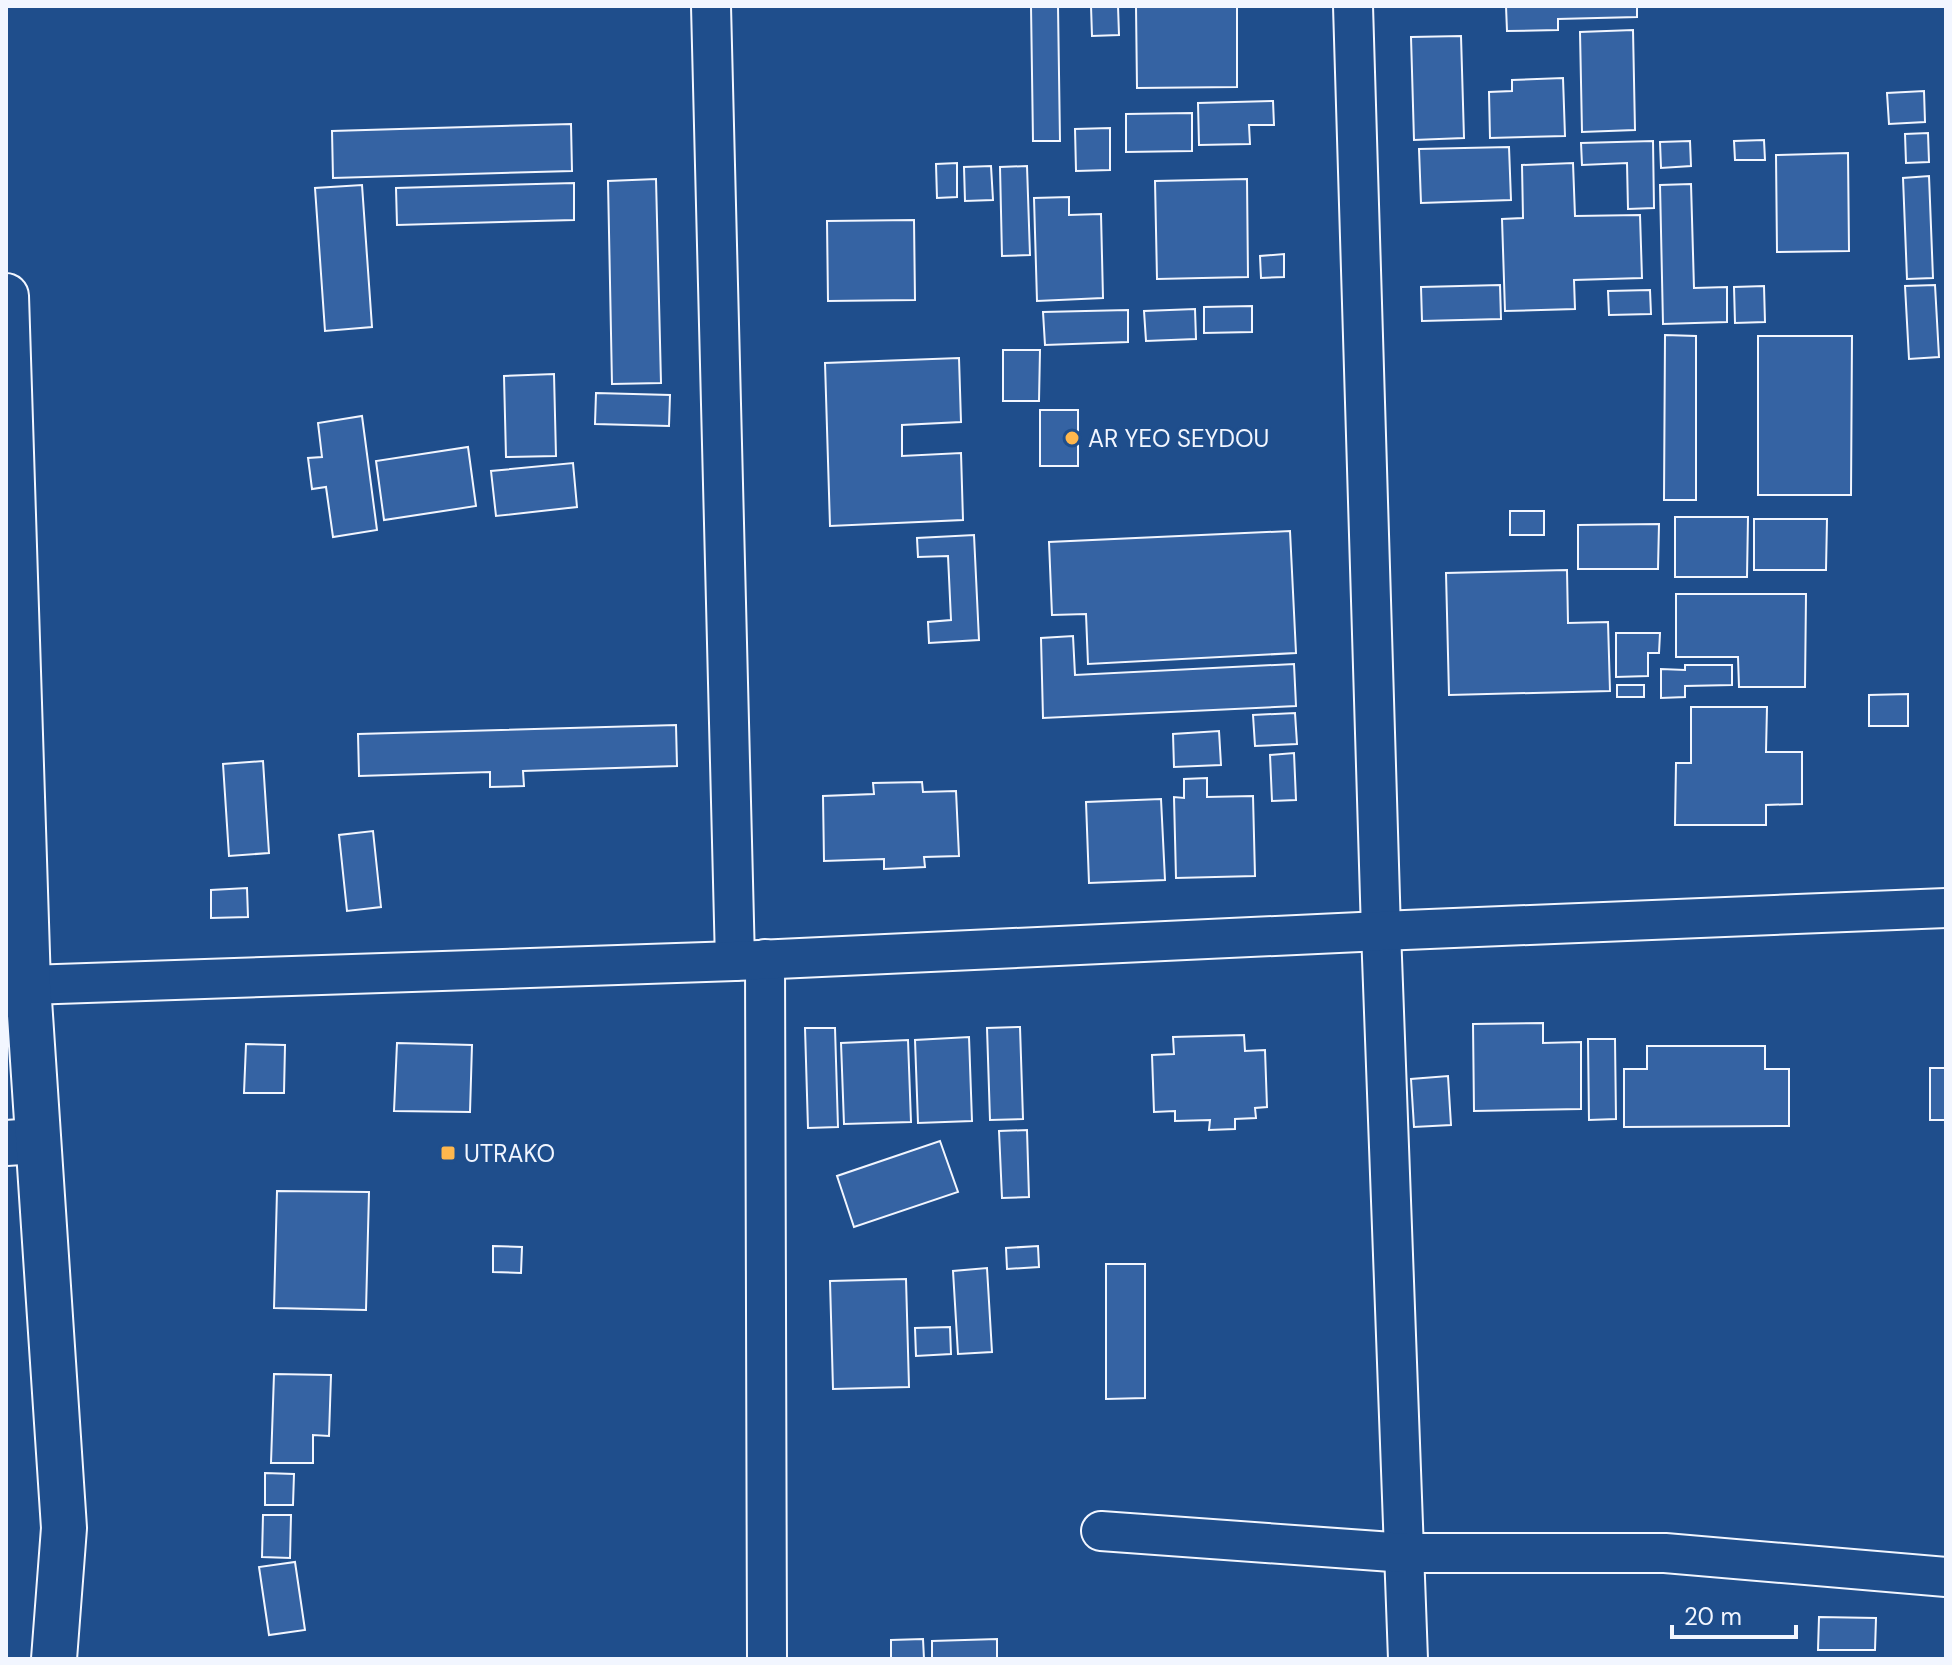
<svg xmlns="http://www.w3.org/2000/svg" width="1952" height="1665" font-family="'DM Sans',sans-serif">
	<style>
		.building { fill: #3563a3; stroke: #f2f6ff; stroke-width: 2 }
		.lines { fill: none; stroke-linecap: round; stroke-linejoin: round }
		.minor-casing { stroke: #f2f6ff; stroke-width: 42 }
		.tertiary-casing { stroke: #f2f6ff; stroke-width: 48 }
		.trunk-casing { stroke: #f2f6ff; stroke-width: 48 }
		.minor { stroke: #1f4e8c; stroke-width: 38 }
		.tertiary { stroke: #1f4e8c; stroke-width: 44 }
		.trunk { stroke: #1f4e8c; stroke-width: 44 }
		.poi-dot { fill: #ffb74d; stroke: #1f4e8c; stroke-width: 3 }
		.labels { text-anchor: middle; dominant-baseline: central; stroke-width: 6; stroke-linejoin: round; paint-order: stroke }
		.poi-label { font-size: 24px; fill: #f2f6ff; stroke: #1f4e8c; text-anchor: start }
	</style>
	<rect width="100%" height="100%" fill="#1f4e8c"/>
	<g class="building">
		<path d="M 1031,6 L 1058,6 L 1060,141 L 1033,141 Z"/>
		<path d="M 1091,6 L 1118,6 L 1119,35 L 1092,36 Z"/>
		<path d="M 1136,6 L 1237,6 L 1237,87 L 1137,88 Z"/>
		<path d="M 1506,6 L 1637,6 L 1637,17 L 1558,19 L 1558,30 L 1507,31 Z"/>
		<path d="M 1633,30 L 1635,130 L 1582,132 L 1580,32 Z"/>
		<path d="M 1461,36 L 1464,138 L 1414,140 L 1411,37 Z"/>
		<path d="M 1563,78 L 1565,136 L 1490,138 L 1489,92 L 1512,91 L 1512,80 Z"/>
		<path d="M 1924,91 L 1925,122 L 1889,124 L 1887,93 Z"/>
		<path d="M 1273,101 L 1274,125 L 1249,125 L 1250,144 L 1199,145 L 1198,103 Z"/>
		<path d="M 1192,113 L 1192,151 L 1126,152 L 1126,114 Z"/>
		<path d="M 571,124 L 572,171 L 333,178 L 332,131 Z"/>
		<path d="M 1110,128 L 1110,170 L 1076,171 L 1075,129 Z"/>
		<path d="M 1928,133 L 1929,162 L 1906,163 L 1905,134 Z"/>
		<path d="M 1764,140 L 1765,160 L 1735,160 L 1734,141 Z"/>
		<path d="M 1653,141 L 1654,208 L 1628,209 L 1627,163 L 1582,165 L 1581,143 Z"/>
		<path d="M 1690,141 L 1691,166 L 1661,168 L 1660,142 Z"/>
		<path d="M 1509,147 L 1511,200 L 1421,203 L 1419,149 Z"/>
		<path d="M 1848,153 L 1849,251 L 1777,252 L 1776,155 Z"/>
		<path d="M 957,163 L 957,197 L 937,198 L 936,164 Z"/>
		<path d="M 1573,163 L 1575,216 L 1640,215 L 1642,278 L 1574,280 L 1575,309 L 1505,311 L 1502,219 L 1523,218 L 1522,165 Z"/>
		<path d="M 991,166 L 993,200 L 965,201 L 964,167 Z"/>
		<path d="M 1027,166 L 1030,255 L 1002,256 L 1000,167 Z"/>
		<path d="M 1929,176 L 1933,278 L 1907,279 L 1903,178 Z"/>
		<path d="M 656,179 L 661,383 L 612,384 L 608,181 Z"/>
		<path d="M 1247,179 L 1248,277 L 1157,279 L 1155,181 Z"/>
		<path d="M 574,183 L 574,220 L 397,225 L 396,188 Z"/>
		<path d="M 1691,184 L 1694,288 L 1727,287 L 1727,322 L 1663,324 L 1660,185 Z"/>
		<path d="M 362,185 L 372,327 L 325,331 L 315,188 Z"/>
		<path d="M 1069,197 L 1069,215 L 1101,214 L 1103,298 L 1037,301 L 1034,198 Z"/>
		<path d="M 914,220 L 915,300 L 828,301 L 827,221 Z"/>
		<path d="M 1284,254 L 1284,277 L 1261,278 L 1260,256 Z"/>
		<path d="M 1500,285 L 1501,319 L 1422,321 L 1421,287 Z"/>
		<path d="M 1935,285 L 1939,357 L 1909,359 L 1905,286 Z"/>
		<path d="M 1764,286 L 1765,322 L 1735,323 L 1734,287 Z"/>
		<path d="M 1650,290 L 1651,314 L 1609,315 L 1608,291 Z"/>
		<path d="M 1252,306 L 1252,332 L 1204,333 L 1204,307 Z"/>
		<path d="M 1195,309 L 1196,339 L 1146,341 L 1144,311 Z"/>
		<path d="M 1128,310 L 1128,342 L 1045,345 L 1043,312 Z"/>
		<path d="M 1665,335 L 1696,336 L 1696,500 L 1664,500 Z"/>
		<path d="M 1758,336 L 1852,336 L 1851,495 L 1758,495 Z"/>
		<path d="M 1003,350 L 1040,350 L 1039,401 L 1003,401 Z"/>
		<path d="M 959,358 L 961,422 L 902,425 L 902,456 L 961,453 L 963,520 L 830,526 L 825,363 Z"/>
		<path d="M 554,374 L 556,456 L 506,457 L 504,376 Z"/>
		<path d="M 596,393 L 670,395 L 669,426 L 595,424 Z"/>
		<rect x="1040" y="410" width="38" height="56"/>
		<path d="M 362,416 L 377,530 L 333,537 L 326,487 L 312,489 L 308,458 L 322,457 L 318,423 Z"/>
		<path d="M 468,447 L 476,506 L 384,520 L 376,461 Z"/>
		<path d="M 573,463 L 577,507 L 496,516 L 491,471 Z"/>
		<rect x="1510" y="511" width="34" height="24"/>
		<path d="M 1675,517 L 1748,517 L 1747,577 L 1675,577 Z"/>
		<path d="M 1754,519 L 1827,519 L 1826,570 L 1754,570 Z"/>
		<path d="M 1659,524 L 1658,569 L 1578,569 L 1578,525 Z"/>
		<path d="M 1290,531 L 1296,653 L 1088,664 L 1086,614 L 1052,615 L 1049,542 Z"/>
		<path d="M 974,535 L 979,640 L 929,643 L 928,622 L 951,620 L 948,556 L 918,557 L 917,538 Z"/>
		<path d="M 1567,570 L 1568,623 L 1608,622 L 1610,691 L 1449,695 L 1446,573 Z"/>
		<path d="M 1676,594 L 1806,594 L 1805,687 L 1739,687 L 1738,657 L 1676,657 Z"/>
		<path d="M 1616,633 L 1660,633 L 1659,653 L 1648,653 L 1648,676 L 1616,677 Z"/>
		<path d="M 1073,636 L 1075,675 L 1294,664 L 1296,706 L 1043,718 L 1041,638 Z"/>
		<path d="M 1685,665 L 1732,665 L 1732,685 L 1685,686 L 1685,697 L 1661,698 L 1661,669 L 1685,670 Z"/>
		<rect x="1617" y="685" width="27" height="12"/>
		<path d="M 1908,694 L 1908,726 L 1869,726 L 1869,695 Z"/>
		<path d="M 1691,707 L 1767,707 L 1766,752 L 1802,752 L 1802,804 L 1766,805 L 1766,825 L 1675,825 L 1676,763 L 1691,763 Z"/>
		<path d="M 1295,713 L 1297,744 L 1255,746 L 1253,715 Z"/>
		<path d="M 676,725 L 677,766 L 523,771 L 524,786 L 490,787 L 490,772 L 359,776 L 358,734 Z"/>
		<path d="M 1219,731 L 1221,765 L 1174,767 L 1173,734 Z"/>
		<path d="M 1294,753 L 1296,800 L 1272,801 L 1270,755 Z"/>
		<path d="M 263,761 L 269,853 L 229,856 L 223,764 Z"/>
		<path d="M 1207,778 L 1207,797 L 1253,796 L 1255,876 L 1176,878 L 1174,797 L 1184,798 L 1184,779 Z"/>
		<path d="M 922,782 L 923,792 L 956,791 L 959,856 L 924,857 L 925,867 L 884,869 L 884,859 L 824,861 L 823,796 L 874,794 L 873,783 Z"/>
		<path d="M 1161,799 L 1165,880 L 1089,883 L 1086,802 Z"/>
		<path d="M 373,831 L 381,907 L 347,911 L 339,835 Z"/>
		<path d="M 247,888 L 248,917 L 211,918 L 211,890 Z"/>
		<path d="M 1543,1023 L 1543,1043 L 1581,1042 L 1581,1109 L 1474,1111 L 1473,1024 Z"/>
		<path d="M 1020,1027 L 1023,1119 L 990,1120 L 987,1028 Z"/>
		<path d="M 805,1028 L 835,1028 L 838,1127 L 808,1128 Z"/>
		<path d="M 1244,1035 L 1245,1051 L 1265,1050 L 1267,1107 L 1255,1108 L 1256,1118 L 1235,1119 L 1235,1129 L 1209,1130 L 1210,1120 L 1175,1121 L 1175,1111 L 1154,1112 L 1152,1055 L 1174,1054 L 1173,1037 Z"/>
		<path d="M 969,1037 L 972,1121 L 918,1123 L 915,1040 Z"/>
		<path d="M 1588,1039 L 1615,1039 L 1616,1119 L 1589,1120 Z"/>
		<path d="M 908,1040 L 911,1122 L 844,1124 L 841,1043 Z"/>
		<path d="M 397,1043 L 472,1045 L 470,1112 L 394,1111 Z"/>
		<path d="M 246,1044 L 285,1045 L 284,1093 L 244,1093 Z"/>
		<path d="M 1647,1046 L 1765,1046 L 1765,1069 L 1789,1069 L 1789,1126 L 1624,1127 L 1624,1069 L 1647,1069 Z"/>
		<rect x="1930" y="1068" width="16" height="52"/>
		<path d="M 1448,1076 L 1451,1125 L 1414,1127 L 1411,1079 Z"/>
		<path d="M 1027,1130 L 1029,1197 L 1002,1198 L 999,1131 Z"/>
		<path d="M 940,1141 L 958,1192 L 854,1227 L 837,1176 Z"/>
		<path d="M 277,1191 L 369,1192 L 366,1310 L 274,1308 Z"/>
		<path d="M 493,1246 L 522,1247 L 521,1273 L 493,1272 Z"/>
		<path d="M 1038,1246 L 1039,1267 L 1007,1269 L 1006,1248 Z"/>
		<path d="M 1106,1264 L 1145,1264 L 1145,1398 L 1106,1399 Z"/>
		<path d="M 987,1268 L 992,1352 L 958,1354 L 953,1271 Z"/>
		<path d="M 906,1279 L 909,1387 L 833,1389 L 830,1281 Z"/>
		<path d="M 950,1327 L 951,1354 L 916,1356 L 915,1328 Z"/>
		<path d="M 274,1374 L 331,1375 L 329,1436 L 313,1435 L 313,1463 L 271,1463 Z"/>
		<path d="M 265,1473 L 294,1474 L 293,1505 L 265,1505 Z"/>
		<path d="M 263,1515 L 291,1515 L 290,1558 L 262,1557 Z"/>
		<path d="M 295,1562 L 305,1630 L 269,1635 L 259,1567 Z"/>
		<path d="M 1819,1617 L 1876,1618 L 1875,1650 L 1818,1650 Z"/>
		<path d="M 923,1639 L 924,1659 L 891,1659 L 891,1640 Z"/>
		<path d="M 997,1639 L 997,1659 L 932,1659 L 932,1641 Z"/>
	</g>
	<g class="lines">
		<defs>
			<g id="minor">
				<path d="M 711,6 L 735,961"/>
				<path d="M 1353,6 L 1381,931 L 1408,1659"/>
				<path d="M 765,959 L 767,1659"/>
				<path d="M 28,985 L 735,961 L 1381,931 L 1946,908"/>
				<path d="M 1101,1531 L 1406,1553 L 1665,1553 L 1946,1577"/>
			</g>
			<path id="tertiary" d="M 6,1143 L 37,1141"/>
			<path id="trunk" d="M 6,296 L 28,985 L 64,1528 L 54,1659"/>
		</defs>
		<use href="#minor" class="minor-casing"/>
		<use href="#tertiary" class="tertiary-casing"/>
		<use href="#trunk" class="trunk-casing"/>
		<use href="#minor" class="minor"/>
		<use href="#tertiary" class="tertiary"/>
		<use href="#trunk" class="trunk"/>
	</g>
	<g class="poi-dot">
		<circle cx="1072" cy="438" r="8"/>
		<rect x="440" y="1145" width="16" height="16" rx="4"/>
	</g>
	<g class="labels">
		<g class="poi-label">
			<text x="1088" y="438">AR YEO SEYDOU</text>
			<text x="464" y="1153">UTRAKO</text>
		</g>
	</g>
	<rect width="1952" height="1665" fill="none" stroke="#f2f6ff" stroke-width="16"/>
	<path d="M1672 1625v12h124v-12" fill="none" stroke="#f2f6ff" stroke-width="4"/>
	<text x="1684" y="1625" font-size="24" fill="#f2f6ff" stroke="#1f4e8c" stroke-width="6" paint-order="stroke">20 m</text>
</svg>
